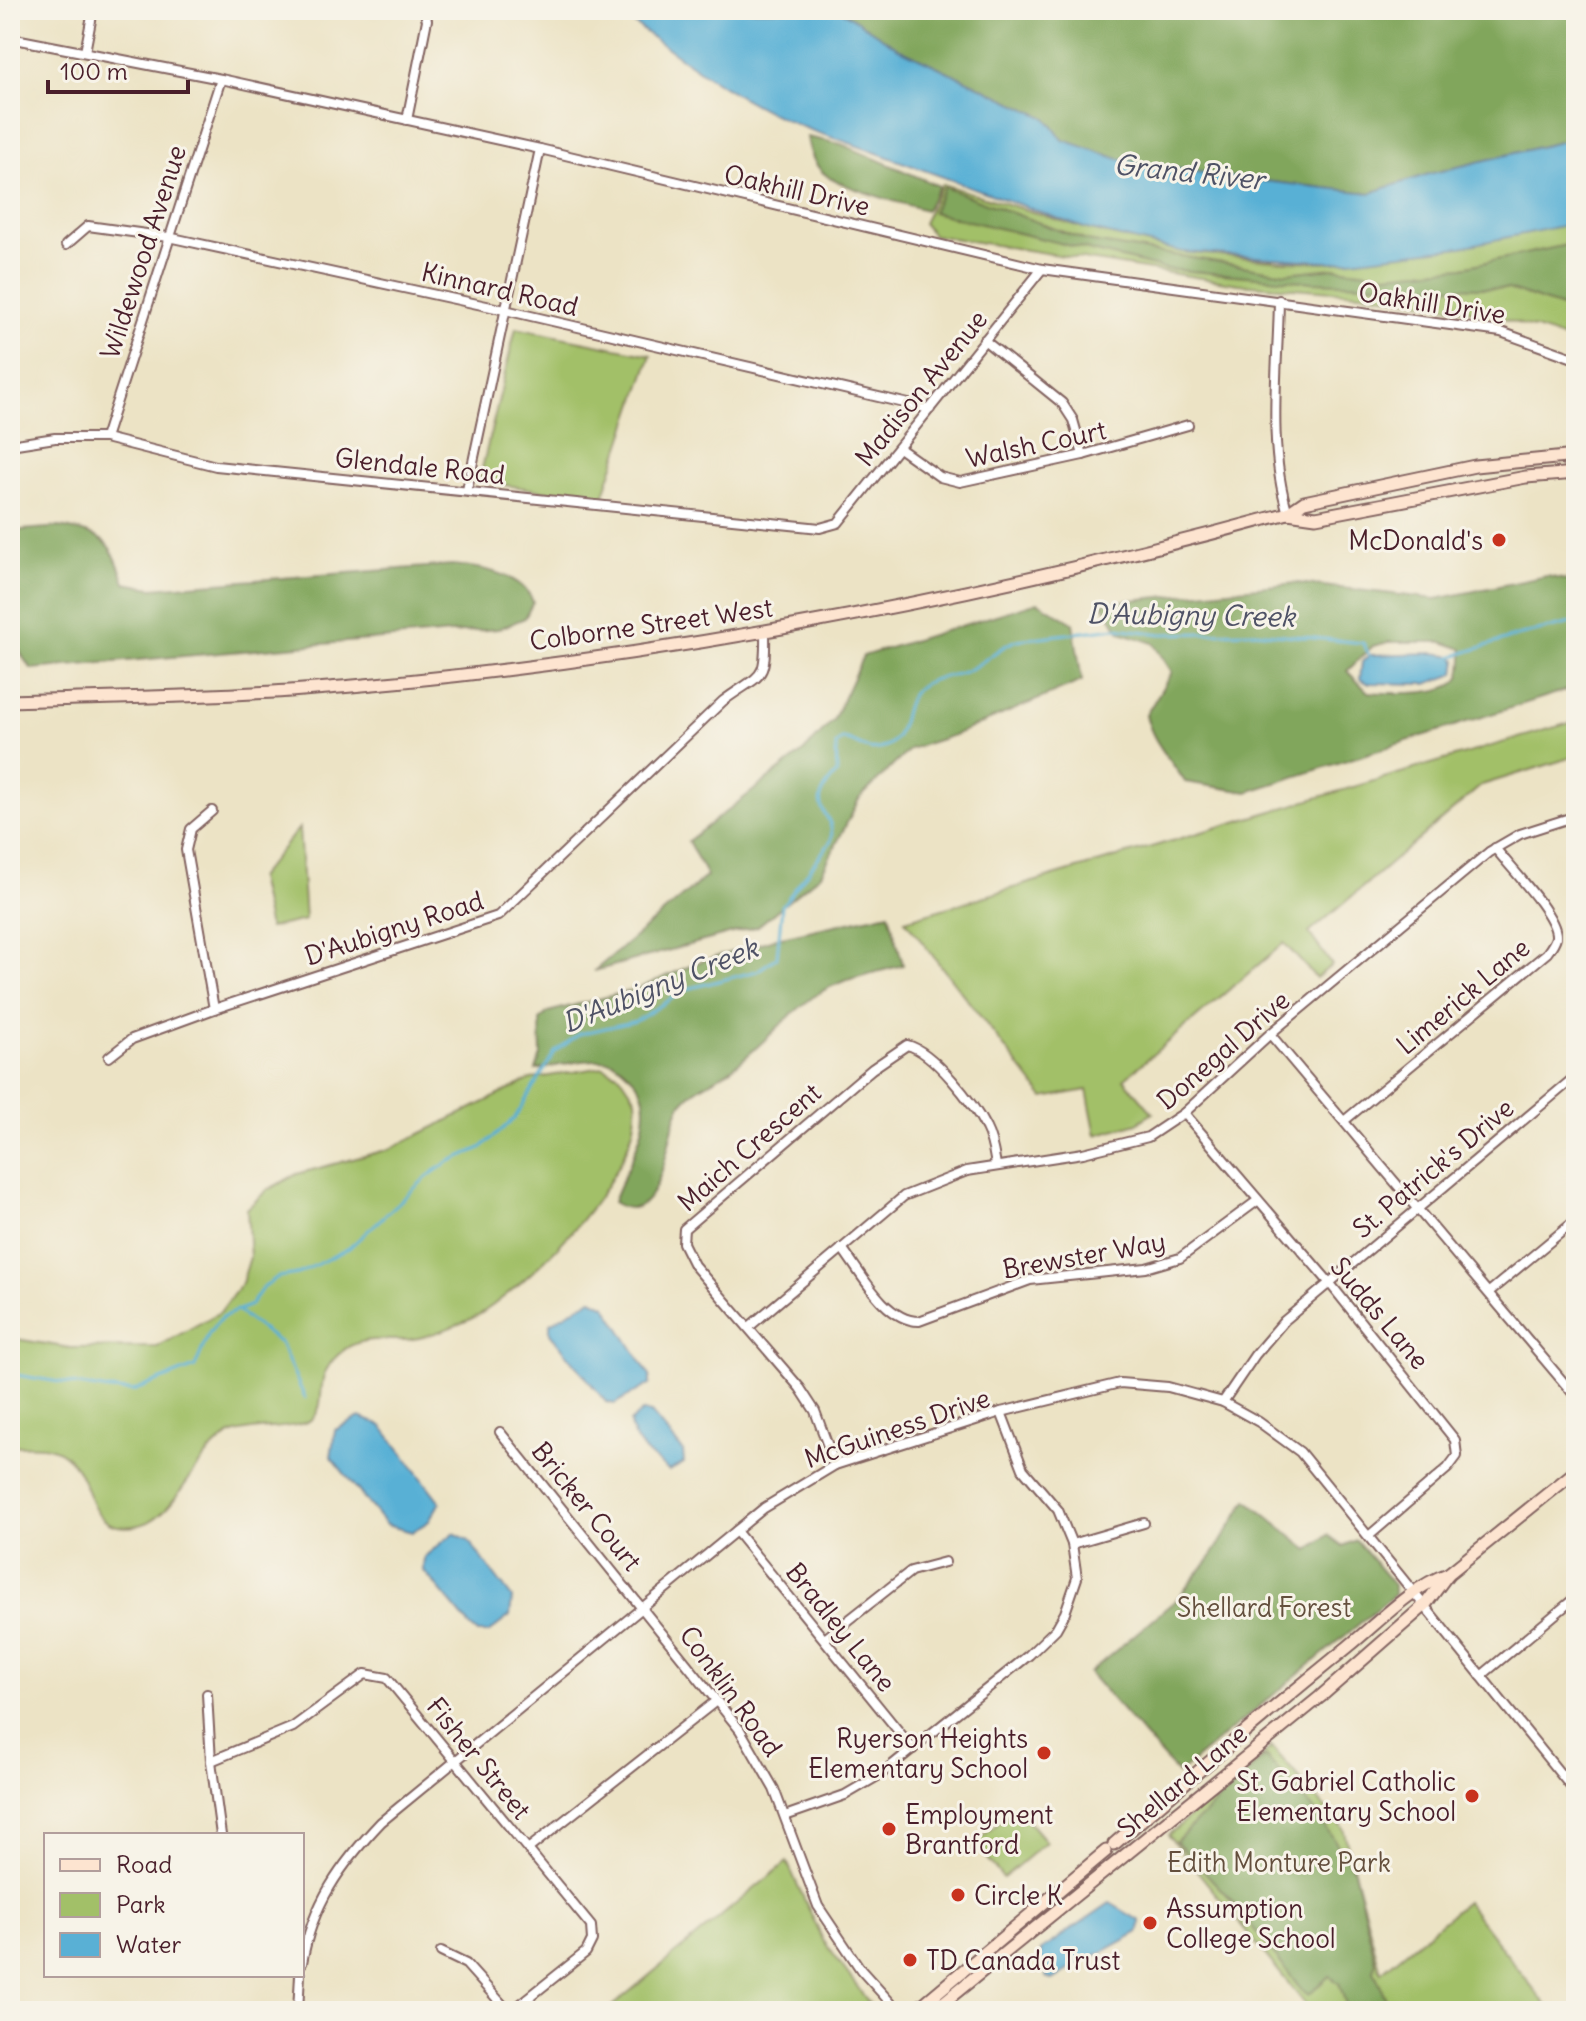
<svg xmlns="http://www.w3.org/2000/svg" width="1586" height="2021" font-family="Delius,sans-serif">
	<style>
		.green { fill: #a2c068; stroke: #76704a; stroke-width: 2 }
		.forest { fill: #81a65c; stroke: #666244; stroke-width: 2; fill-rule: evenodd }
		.water { fill: #59b0d5; stroke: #526880; stroke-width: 2 }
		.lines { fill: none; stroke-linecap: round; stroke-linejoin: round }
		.stream { stroke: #59b0d5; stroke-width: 3 }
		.minor-casing { stroke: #836461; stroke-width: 12 }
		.secondary-casing { stroke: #836461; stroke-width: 15 }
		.minor { stroke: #fff; stroke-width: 8 }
		.secondary { stroke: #fde4d0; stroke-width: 11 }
		.poi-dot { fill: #c8321e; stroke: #f7f3e8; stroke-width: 3 }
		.labels { text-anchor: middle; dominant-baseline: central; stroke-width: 6; stroke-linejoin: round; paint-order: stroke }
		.street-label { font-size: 26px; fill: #4a1f2b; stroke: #f7f3e8 }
		.poi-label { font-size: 26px; fill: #4a1f2b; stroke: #f7f3e8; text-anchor: start }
		.park-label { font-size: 26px; fill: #644f3d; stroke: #f7f3e8 }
		.water-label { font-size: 28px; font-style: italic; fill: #4f5266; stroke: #f7f3e8 }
	</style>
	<rect width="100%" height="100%" fill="#f7f3e8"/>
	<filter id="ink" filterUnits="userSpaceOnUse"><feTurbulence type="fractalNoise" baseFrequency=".0125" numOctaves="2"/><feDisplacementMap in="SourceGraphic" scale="16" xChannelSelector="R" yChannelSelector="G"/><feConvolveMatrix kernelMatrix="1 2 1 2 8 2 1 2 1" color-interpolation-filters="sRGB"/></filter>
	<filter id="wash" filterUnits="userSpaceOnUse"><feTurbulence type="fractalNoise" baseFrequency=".006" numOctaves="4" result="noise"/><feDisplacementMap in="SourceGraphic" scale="32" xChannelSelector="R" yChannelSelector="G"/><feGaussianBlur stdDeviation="1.8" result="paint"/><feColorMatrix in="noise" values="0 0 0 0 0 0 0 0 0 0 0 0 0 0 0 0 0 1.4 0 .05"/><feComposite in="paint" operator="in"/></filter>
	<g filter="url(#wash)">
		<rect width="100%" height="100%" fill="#ece3c5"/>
		<g class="green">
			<path d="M 942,184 L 1087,229 L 1183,252 L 1282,261 L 1333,262 L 1576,223 L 1576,342 L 1489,314 L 1373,294 L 1238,284 L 933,235 L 923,223 Z"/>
			<path d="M 516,328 L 651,355 L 602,500 L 479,481 Z"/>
			<path d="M 1576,721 L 1576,756 L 1482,785 L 1309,933 L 1332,965 L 1316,978 L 1284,943 L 1124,1079 L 1153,1113 L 1137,1123 L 1096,1135 L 1087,1090 L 1044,1098 L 905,920 Z"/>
			<path d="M 299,828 L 305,920 L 269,928 L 258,878 Z"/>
			<path d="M 603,1067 L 620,1075 L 636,1099 C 642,1172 538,1275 482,1313 C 466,1323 444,1330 426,1336 C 397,1347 365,1329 339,1354 C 311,1379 329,1401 313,1418 C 300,1431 252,1425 231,1435 C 194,1454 178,1514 143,1524 C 77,1543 99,1463 52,1448 C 41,1444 23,1446 10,1446 L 10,1338 L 70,1348 L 157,1347 L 220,1312 L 242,1283 L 250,1257 L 247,1209 L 267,1190 L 297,1174 L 390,1149 L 531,1079 Z"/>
			<path d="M 1272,1747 L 1343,1828 L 1381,1972 L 1466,1902 L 1551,2011 L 1311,2011 L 1168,1835 Z"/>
			<path d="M 1017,1808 L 1046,1842 L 1003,1878 L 974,1843 Z"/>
			<path d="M 787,1862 L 823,1940 L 875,2011 L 606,2011 Z"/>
		</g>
		<g class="forest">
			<path d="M 840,10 L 1576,10 L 1576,138 L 1429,174 L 1370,193 L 1228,177 L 1119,159 L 1063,140 L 1046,118 L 900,49 Z"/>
			<path d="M 807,137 L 841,144 L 939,186 L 926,210 C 903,204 844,188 826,175 C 814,166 809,150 807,137 Z"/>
			<path d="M 944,187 L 1087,241 L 1286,273 L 1334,268 L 1386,274 L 1463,267 L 1576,243 L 1576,312 L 1508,289 L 1313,282 L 1166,269 L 932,212 Z"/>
			<path d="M 60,527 C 106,536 110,539 125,583 L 152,588 L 452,565 C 479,567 523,574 533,602 L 525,618 L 498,629 L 32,669 C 0,636 10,576 10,531 Z"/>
			<path d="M 1547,576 L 1576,582 L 1576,687 L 1247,792 L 1185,782 C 1170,758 1153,744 1146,715 L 1172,672 L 1153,643 L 1120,632 L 1102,603 L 1297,583 L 1436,599 ZM 1389,642 L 1442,642 L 1463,649 C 1463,657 1464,672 1459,679 C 1447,697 1388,693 1368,692 L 1347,671 L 1373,646 Z"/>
			<path d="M 1038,602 L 1073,623 L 1082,681 L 954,735 L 910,749 L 859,799 L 821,874 L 758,926 L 594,971 L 707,876 L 688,841 L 803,752 L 833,721 L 863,656 Z"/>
			<path d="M 889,913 L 903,965 C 875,973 841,978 816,995 C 784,1017 760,1049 728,1071 C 711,1082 689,1090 679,1108 C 667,1130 663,1234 613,1202 C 625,1168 667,1106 630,1075 C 624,1070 618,1062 610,1061 C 586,1057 560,1066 536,1070 L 541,1055 L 540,1020 L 548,1012 L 637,989 L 699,962 L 777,938 Z"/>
			<path d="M 1247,1500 L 1309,1550 L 1328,1535 L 1343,1546 L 1356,1540 L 1394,1585 L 1394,1595 L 1178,1774 L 1089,1673 L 1177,1599 L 1212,1556 Z"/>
			<path d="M 1265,1756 L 1316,1812 L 1354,1870 L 1376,1963 L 1374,1971 L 1391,2011 L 1348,2011 L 1339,1983 L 1329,1976 L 1309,1995 L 1302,1990 L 1231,1900 L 1176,1841 Z"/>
		</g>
		<g class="water">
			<path d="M 616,10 L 840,10 L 900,49 L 1046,118 L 1063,140 L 1119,159 L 1228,177 L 1370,193 L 1429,174 L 1576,138 L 1576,223 L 1461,247 L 1333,262 L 1183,252 L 1087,229 L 841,140 C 759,118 683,61 616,10 Z"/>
			<path d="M 1433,653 L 1449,655 L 1457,660 L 1455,674 L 1426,684 L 1367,683 L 1360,679 L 1362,662 L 1369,655 Z"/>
			<path d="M 592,1299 L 606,1306 L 650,1376 L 650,1384 L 614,1404 L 606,1402 L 550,1333 L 550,1323 Z"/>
			<path d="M 642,1412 L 651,1413 L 683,1451 L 684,1463 L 669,1471 C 653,1458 631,1443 630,1422 Z"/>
			<path d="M 360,1417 L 382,1426 L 440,1502 L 429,1521 L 412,1532 L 386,1525 L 331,1457 L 335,1430 Z"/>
			<path d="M 454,1533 L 468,1540 L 512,1598 L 510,1616 L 488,1633 L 478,1633 L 470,1626 L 423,1570 L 424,1557 Z"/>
			<path d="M 1110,1903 L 1140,1921 L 1139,1932 L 1088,1960 L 1080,1958 L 1082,1962 L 1053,1980 L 1046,1977 L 1047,1967 L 1041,1961 L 1041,1950 Z"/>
		</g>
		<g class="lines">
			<g class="stream">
				<path d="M 1451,657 L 1517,636 L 1576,622"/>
				<path d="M 236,1310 L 280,1343 L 305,1398"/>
				<path d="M 10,1374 L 109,1390 L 133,1391 L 195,1367 L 209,1333 L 222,1317 L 251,1305 L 263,1287 L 278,1277 L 298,1274 L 349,1248 L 428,1176 L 448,1162 L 481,1148 L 514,1119 L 555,1052 L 579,1034 L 636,1021 L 687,989 L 757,971 L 777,957 L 782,906 L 831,841 C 837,807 800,813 837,773 L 836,745 L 842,739 C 857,740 866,754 882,748 C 907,740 899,709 914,692 C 927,676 947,678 964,672 C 983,665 997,647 1017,640 L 1116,628 L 1162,634 L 1255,632 L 1363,643 L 1369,655"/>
			</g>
		</g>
	</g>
	<g filter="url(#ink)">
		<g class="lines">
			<defs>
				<g id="minor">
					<path d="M 10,38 L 221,79 L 540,149 L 1042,269 L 1501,332 L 1576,359"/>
					<path d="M 85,52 L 93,10"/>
					<path d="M 407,120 L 427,20 L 424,10"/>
					<path d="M 66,245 L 88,226 L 168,237 L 505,310 L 930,409"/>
					<path d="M 1279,300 C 1278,369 1267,446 1288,513"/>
					<path d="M 984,340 L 1062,403 L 1073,420 L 1083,455"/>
					<path d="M 105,438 L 221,79"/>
					<path d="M 10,445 L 55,438 L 105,438 L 216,466 L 820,528 L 838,523 L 1042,269"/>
					<path d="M 899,448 L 940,477 L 960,482 L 1083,455 L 1188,425"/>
					<path d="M 467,490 L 540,149"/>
					<path d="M 212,811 L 191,829 L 186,850 L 214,1009"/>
					<path d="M 1270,1034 L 1576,1397"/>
					<path d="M 109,1057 L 132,1039 L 214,1009 L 498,916 L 723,701 C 762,672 766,683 765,631"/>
					<path d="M 1184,1113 L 1328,1281 L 1455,1440 L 1457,1456 L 1448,1468 L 1370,1535"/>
					<path d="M 1344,1121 L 1547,953 C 1550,949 1555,942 1556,937 C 1558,916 1509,866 1495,848"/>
					<path d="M 842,1248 C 861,1273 885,1321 919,1321 L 1030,1280 L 1146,1268 L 1180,1258 L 1257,1201"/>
					<path d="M 1489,1292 L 1576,1220"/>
					<path d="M 749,1327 L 904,1196 L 967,1171 L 1083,1153 L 1148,1137 L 1184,1113 L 1270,1034 L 1489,852 L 1520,834 L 1576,816"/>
					<path d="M 1223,1402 L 1255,1355 L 1284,1321 L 1576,1076"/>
					<path d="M 500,1432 L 740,1730 L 774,1789 L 818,1906 L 861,1970 L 898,2011"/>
					<path d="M 835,1465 L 815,1411 L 800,1388 L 694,1265 L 683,1243 L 684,1229 L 872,1069 L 907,1045 C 933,1051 974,1104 986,1128 C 992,1139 994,1153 996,1165"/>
					<path d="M 736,1531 L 913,1749"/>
					<path d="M 1072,1544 L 1144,1523"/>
					<path d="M 826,1638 L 911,1571 L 945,1562"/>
					<path d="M 1481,1676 L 1576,1597"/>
					<path d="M 207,1694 L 211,1761 L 221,1835"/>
					<path d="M 211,1761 L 293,1727 L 365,1674 L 387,1678 L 591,1926 L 592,1940 L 586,1952 L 512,2011"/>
					<path d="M 785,1816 L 845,1795 L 881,1774 L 1029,1655 L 1056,1629 L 1065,1613 L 1077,1578 L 1072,1544 L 1058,1510 L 1023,1469 L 1001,1412"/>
					<path d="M 528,1849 L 716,1701"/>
					<path d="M 441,1952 L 466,1964 L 508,2011"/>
					<path d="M 302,1963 C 312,1904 341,1864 381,1822 L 764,1508 L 835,1465 L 1001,1412 L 1120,1383 L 1168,1387 L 1223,1402 L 1259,1422 L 1300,1452 L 1576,1793"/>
					<path d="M 298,2011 L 300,1975"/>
				</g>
				<g id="secondary">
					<path d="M 1288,513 L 1316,517 L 1526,477 L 1576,473"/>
					<path d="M 10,701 C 103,698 197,697 290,691 C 621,667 968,601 1288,513 L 1304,502 L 1475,466 L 1576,456"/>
					<path d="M 1114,1844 C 1191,1777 1269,1711 1349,1646 C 1379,1622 1411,1587 1448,1574"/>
					<path d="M 915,2011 L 1106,1851"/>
					<path d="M 933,2011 L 1320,1697 L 1425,1605 L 1448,1574 L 1576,1471"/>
				</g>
			</defs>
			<use href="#minor" class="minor-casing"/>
			<use href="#secondary" class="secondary-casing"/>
			<use href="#minor" class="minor"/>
			<use href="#secondary" class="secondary"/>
		</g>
	</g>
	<g class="poi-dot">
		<circle cx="1499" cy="540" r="8"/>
		<circle cx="1044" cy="1753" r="8"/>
		<circle cx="1472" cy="1796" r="8"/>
		<circle cx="889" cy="1829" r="8"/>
		<circle cx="958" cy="1895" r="8"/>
		<circle cx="1150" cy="1923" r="8"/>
		<circle cx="910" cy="1960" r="8"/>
	</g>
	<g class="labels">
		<g class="street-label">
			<text transform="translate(797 190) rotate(13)">Oakhill Drive</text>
			<text transform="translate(143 252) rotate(-72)">Wildewood Avenue</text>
			<text transform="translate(500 289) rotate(13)">Kinnard Road</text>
			<text transform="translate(1432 303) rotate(9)">Oakhill Drive</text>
			<text transform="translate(921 388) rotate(-51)">Madison Avenue</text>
			<text transform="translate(1036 444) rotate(-12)">Walsh Court</text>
			<text transform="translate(420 466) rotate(6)">Glendale Road</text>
			<text transform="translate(651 624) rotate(-8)">Colborne Street West</text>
			<text transform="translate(394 928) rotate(-18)">D'Aubigny Road</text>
			<text transform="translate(1463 996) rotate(-40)">Limerick Lane</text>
			<text transform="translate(1223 1050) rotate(-41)">Donegal Drive</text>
			<text transform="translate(749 1147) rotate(-41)">Maich Crescent</text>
			<text transform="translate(1433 1168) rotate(-40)">St. Patrick's Drive</text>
			<text transform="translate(1084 1255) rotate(-10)">Brewster Way</text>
			<text transform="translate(1380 1313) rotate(50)">Sudds Lane</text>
			<text transform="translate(897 1428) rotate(-19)">McGuiness Drive</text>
			<text transform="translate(587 1506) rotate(51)">Bricker Court</text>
			<text transform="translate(841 1627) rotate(51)">Bradley Lane</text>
			<text transform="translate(731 1691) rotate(54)">Conklin Road</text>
			<text transform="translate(479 1758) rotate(51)">Fisher Street</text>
			<text transform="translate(1182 1781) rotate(-40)">Shellard Lane</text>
		</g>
		<g class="poi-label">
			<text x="1483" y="540" text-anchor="end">McDonald's</text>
			<text x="1028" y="1738" text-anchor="end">Ryerson Heights<tspan x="1028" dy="30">Elementary School</tspan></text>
			<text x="1456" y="1781" text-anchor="end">St. Gabriel Catholic<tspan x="1456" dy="30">Elementary School</tspan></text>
			<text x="905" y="1814">Employment<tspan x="905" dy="30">Brantford</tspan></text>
			<text x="974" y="1895">Circle K</text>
			<text x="1166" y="1908">Assumption<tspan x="1166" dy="30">College School</tspan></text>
			<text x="926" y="1960">TD Canada Trust</text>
		</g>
		<g class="park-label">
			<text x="1264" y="1607">Shellard Forest</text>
			<text x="1279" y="1862">Edith Monture Park</text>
		</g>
		<g class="water-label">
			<text transform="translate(1189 172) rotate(6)">Grand River</text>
			<text transform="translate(1191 615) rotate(1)">D'Aubigny Creek</text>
			<text transform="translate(660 985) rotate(-22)">D'Aubigny Creek</text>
		</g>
	</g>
	<rect width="1586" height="2021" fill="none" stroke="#f7f3e8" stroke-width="40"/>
	<rect x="44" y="1833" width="260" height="144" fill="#f7f3e8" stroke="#b29e9c" stroke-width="2"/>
	<rect x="60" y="1859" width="40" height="12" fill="#fde4d0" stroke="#b29e9c" stroke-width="2"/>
	<text x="116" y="1873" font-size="24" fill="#4a1f2b">Road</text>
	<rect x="60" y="1893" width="40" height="24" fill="#a2c068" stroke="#b29e9c" stroke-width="2"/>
	<text x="116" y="1913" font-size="24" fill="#4a1f2b">Park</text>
	<rect x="60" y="1933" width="40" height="24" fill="#59b0d5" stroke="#b29e9c" stroke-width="2"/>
	<text x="116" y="1953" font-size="24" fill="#4a1f2b">Water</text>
	<path d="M48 80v12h140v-12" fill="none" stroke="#4a1f2b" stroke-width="4"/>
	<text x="60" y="80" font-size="24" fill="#4a1f2b" stroke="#f7f3e8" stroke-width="6" paint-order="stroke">100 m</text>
</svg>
